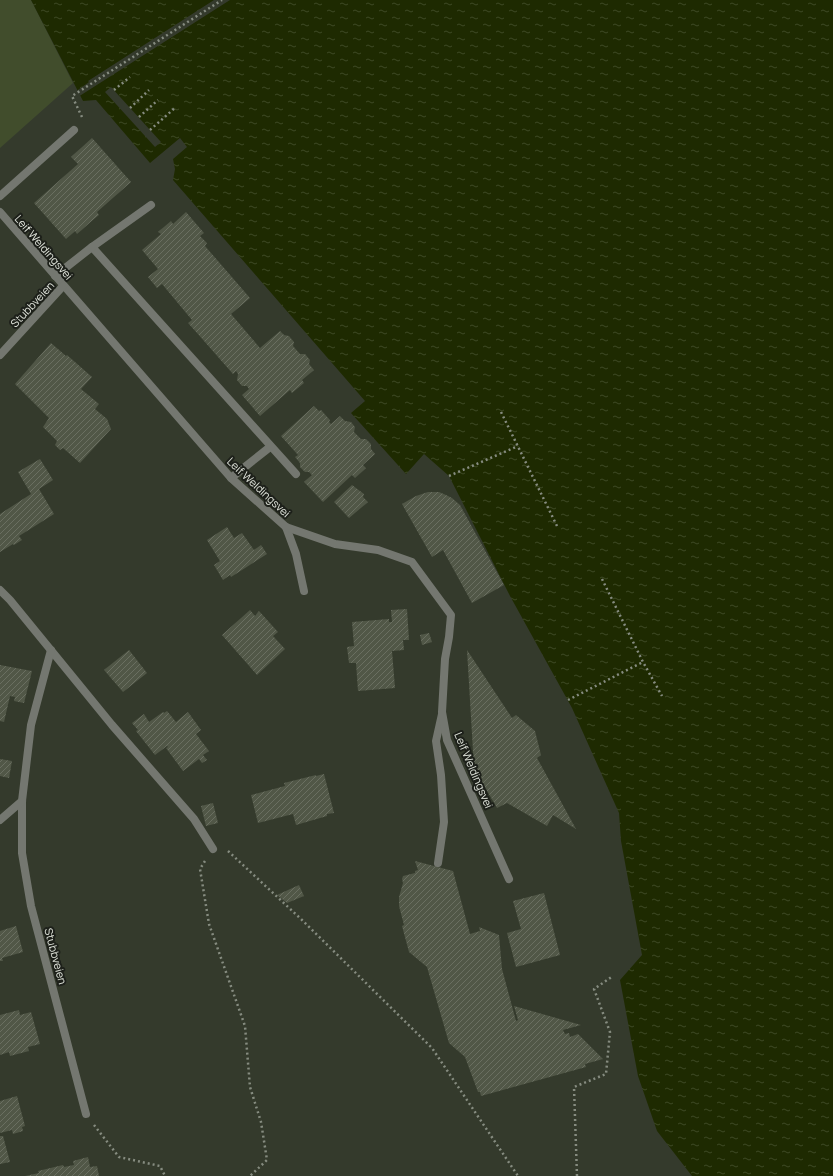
<svg xmlns="http://www.w3.org/2000/svg" width="833" height="1176" font-family="Manrope,sans-serif">
	<style>
		.park { fill: #414d2c }
		.water { fill: url(#water-ripples) }
		.pier { fill: #343a2c }
		.building { fill: url(#building-hatch) }
		.lines { fill: none; stroke-linecap: round; stroke-linejoin: round }
		.path { stroke: #868c80; stroke-width: 2.5; stroke-dasharray: 2 3; stroke-linecap: butt }
		.service { stroke: #747770; stroke-width: 8 }
		.minor { stroke: #747770; stroke-width: 8 }
		.labels { text-anchor: middle; dominant-baseline: central; stroke-width: 4; stroke-linejoin: round; paint-order: stroke }
		.street-label { font-size: 11px; fill: #e1e5dc; stroke: #1d201a }
	</style>
	<defs>
		<pattern id="water-ripples" width="26" height="14" patternUnits="userSpaceOnUse"><rect width="26" height="14" fill="#1e2a01"/><path d="M2 4q2-2 4 0t4 0M15 11q2-2 4 0t4 0" fill="none" stroke="#3e4925"/></pattern>
		<pattern id="building-hatch" width="6" height="6" patternUnits="userSpaceOnUse"><rect width="6" height="6" fill="#515747"/><path d="M-1 1l2-2M0 6l6-6M5 7l2-2" fill="none" stroke="#6a6f61"/></pattern>
	</defs>
	<rect width="100%" height="100%" fill="#343a2c"/>
	<path class="park" d="M 0,0 L 31,0 L 73,83 L 0,148 Z"/>
	<path class="water" d="M 31,0 L 833,0 L 833,1176 L 692,1176 L 657,1131 L 638,1076 L 620,980 L 642,955 L 621,841 L 619,813 L 572,708 L 510,596 L 449,476 L 424,454 L 406,474 L 351,413 L 365,401 L 173,180 L 175,169 L 173,159 L 187,147 L 180,138 L 150,163 L 96,100 L 83,101 Z"/>
	<g class="pier">
		<path d="M 214,0 L 230,0 L 78,97 L 75,92 L 89,82 L 88,81 Z"/>
		<path d="M 111,87 L 161,142 L 155,147 L 105,92 Z"/>
	</g>
	<g class="building">
		<path d="M 92,138 L 131,182 L 97,212 L 99,215 L 94,219 L 77,234 L 75,231 L 66,239 L 34,203 L 78,164 L 71,157 Z"/>
		<path d="M 186,212 L 204,233 L 200,236 L 207,243 L 205,246 L 250,298 L 231,314 L 260,348 L 280,331 L 284,335 L 289,336 L 294,342 L 293,346 L 300,354 L 305,354 L 310,360 L 309,364 L 314,370 L 302,380 L 304,383 L 292,393 L 290,390 L 260,416 L 242,395 L 249,389 L 247,386 L 242,386 L 237,380 L 238,374 L 236,371 L 233,374 L 197,333 L 188,323 L 192,320 L 162,284 L 157,288 L 148,277 L 158,269 L 142,250 L 161,234 L 158,232 L 171,221 L 173,224 Z"/>
		<path d="M 51,343 L 66,356 L 67,355 L 92,377 L 81,389 L 99,404 L 95,409 L 107,419 L 111,429 L 80,463 L 63,448 L 60,450 L 55,445 L 57,441 L 43,427 L 49,418 L 15,384 Z"/>
		<path d="M 314,406 L 319,411 L 321,410 L 330,420 L 329,422 L 331,424 L 340,416 L 345,421 L 351,422 L 355,427 L 354,432 L 361,439 L 366,439 L 371,444 L 371,449 L 375,454 L 363,465 L 366,468 L 355,478 L 352,475 L 323,502 L 304,482 L 312,475 L 309,472 L 305,472 L 300,467 L 300,463 L 295,457 L 298,455 L 281,436 Z"/>
		<path d="M 40,459 L 53,480 L 39,489 L 54,514 L 19,536 L 22,540 L 14,545 L 13,544 L 0,552 L 0,514 L 31,494 L 18,472 Z"/>
		<path d="M 352,485 L 364,494 L 363,497 L 368,502 L 349,518 L 334,502 Z"/>
		<path d="M 428,492 L 439,492 L 446,495 L 452,498 L 460,505 L 504,585 L 472,603 L 443,550 L 432,557 L 402,504 L 416,496 Z"/>
		<path d="M 227,527 L 234,538 L 242,533 L 254,550 L 261,545 L 267,554 L 231,577 L 230,575 L 223,580 L 214,565 L 220,561 L 207,540 Z"/>
		<path d="M 407,609 L 409,640 L 403,640 L 404,650 L 392,651 L 395,688 L 358,691 L 356,663 L 349,663 L 347,647 L 354,646 L 352,622 L 389,619 L 389,622 L 392,622 L 391,610 Z"/>
		<path d="M 250,610 L 255,616 L 259,611 L 278,632 L 273,636 L 285,649 L 257,675 L 222,635 Z"/>
		<path d="M 429,633 L 432,642 L 422,645 L 420,635 Z"/>
		<path d="M 129,650 L 147,673 L 123,692 L 104,670 Z"/>
		<path d="M 467,650 L 512,718 L 516,715 L 535,731 L 541,755 L 537,758 L 576,829 L 553,815 L 547,826 L 507,803 L 497,808 L 474,768 Z"/>
		<path d="M 0,665 L 32,671 L 24,703 L 14,701 L 15,697 L 10,696 L 4,722 L 0,721 Z"/>
		<path d="M 167,711 L 176,722 L 188,712 L 201,730 L 196,734 L 209,751 L 203,755 L 207,760 L 202,763 L 199,759 L 183,771 L 166,748 L 168,747 L 167,746 L 155,755 L 136,731 L 138,730 L 132,723 L 144,714 L 149,722 L 163,712 L 164,713 Z"/>
		<path d="M 0,759 L 12,761 L 9,778 L 0,776 Z"/>
		<path d="M 324,774 L 334,813 L 327,814 L 327,816 L 296,825 L 293,814 L 258,823 L 251,795 L 285,786 L 284,783 L 316,775 L 316,776 Z"/>
		<path d="M 213,803 L 218,823 L 206,826 L 201,806 Z"/>
		<path d="M 415,861 L 453,871 L 470,934 L 480,931 L 479,927 L 499,935 L 502,969 L 516,1021 L 518,1020 L 514,1006 L 581,1025 L 563,1030 L 565,1034 L 569,1033 L 570,1037 L 578,1034 L 603,1059 L 585,1064 L 586,1067 L 481,1096 L 480,1092 L 478,1092 L 465,1057 L 449,1043 L 427,967 L 409,952 L 402,926 L 404,925 L 399,906 L 399,897 L 403,883 L 402,879 L 403,876 L 415,873 L 415,871 L 418,870 Z"/>
		<path d="M 299,885 L 304,896 L 287,903 L 277,895 Z"/>
		<path d="M 544,893 L 560,955 L 516,967 L 507,933 L 521,929 L 513,901 Z"/>
		<path d="M 16,926 L 23,952 L 2,958 L 3,961 L 0,961 L 0,931 Z"/>
		<path d="M 19,1010 L 20,1015 L 31,1012 L 40,1044 L 28,1047 L 29,1051 L 10,1056 L 9,1052 L 0,1055 L 0,1015 Z"/>
		<path d="M 17,1096 L 25,1126 L 22,1127 L 23,1131 L 13,1134 L 12,1130 L 0,1133 L 0,1101 Z"/>
		<path d="M 0,1136 L 3,1136 L 10,1162 L 0,1164 Z"/>
		<path d="M 88,1157 L 90,1167 L 97,1166 L 99,1176 L 25,1176 L 39,1173 L 38,1171 L 63,1165 L 64,1167 L 74,1165 L 73,1161 Z"/>
	</g>
	<g class="lines">
		<g class="path">
			<path d="M 114,90 L 130,77"/>
			<path d="M 130,108 L 149,90"/>
			<path d="M 82,117 L 72,96 L 222,0"/>
			<path d="M 139,117 L 158,100"/>
			<path d="M 150,130 L 176,107"/>
			<path d="M 501,412 L 558,528"/>
			<path d="M 449,476 L 518,446"/>
			<path d="M 602,579 L 643,662 L 662,696"/>
			<path d="M 568,700 L 643,662"/>
			<path d="M 228,851 L 302,920 L 432,1048 L 518,1176"/>
			<path d="M 205,861 L 200,869 L 209,924 L 245,1026 L 250,1087 L 261,1122 L 267,1160 L 250,1176"/>
			<path d="M 94,1125 L 119,1157 L 160,1166 L 165,1176"/>
			<path d="M 577,1176 L 574,1087 L 606,1074 L 610,1032 L 594,989 L 613,976"/>
		</g>
		<g class="service">
			<path d="M 0,196 L 74,130"/>
			<path d="M 92,247 L 296,474"/>
			<path d="M 55,276 L 92,247 L 151,205"/>
			<path d="M 231,478 L 270,447"/>
			<path d="M 286,527 L 296,554 L 304,591"/>
			<path d="M 438,863 L 444,822 L 441,775 L 436,741 L 442,714"/>
		</g>
		<g class="minor">
			<path d="M 0,212 L 231,478 L 286,527 L 335,544 L 378,550 L 412,562 L 451,615 L 449,637 L 445,659 L 442,712 L 447,740 L 509,879"/>
			<path d="M 0,355 L 63,286"/>
			<path d="M 0,590 L 10,600 L 112,725 L 194,819 L 213,849"/>
			<path d="M 51,650 L 31,725 L 22,801 L 22,853 L 31,906 L 86,1114"/>
			<path d="M 0,820 L 22,801"/>
		</g>
	</g>
	<g class="labels">
		<g class="street-label">
			<text transform="translate(44 247) rotate(49)">Leif Weldingsvei</text>
			<text transform="translate(32 304) rotate(-47)">Stubbveien</text>
			<text transform="translate(259 487) rotate(43)">Leif Weldingsvei</text>
			<text transform="translate(474 770) rotate(67)">Leif Weldingsvei</text>
			<text transform="translate(56 956) rotate(75)">Stubbveien</text>
		</g>
	</g>
</svg>
